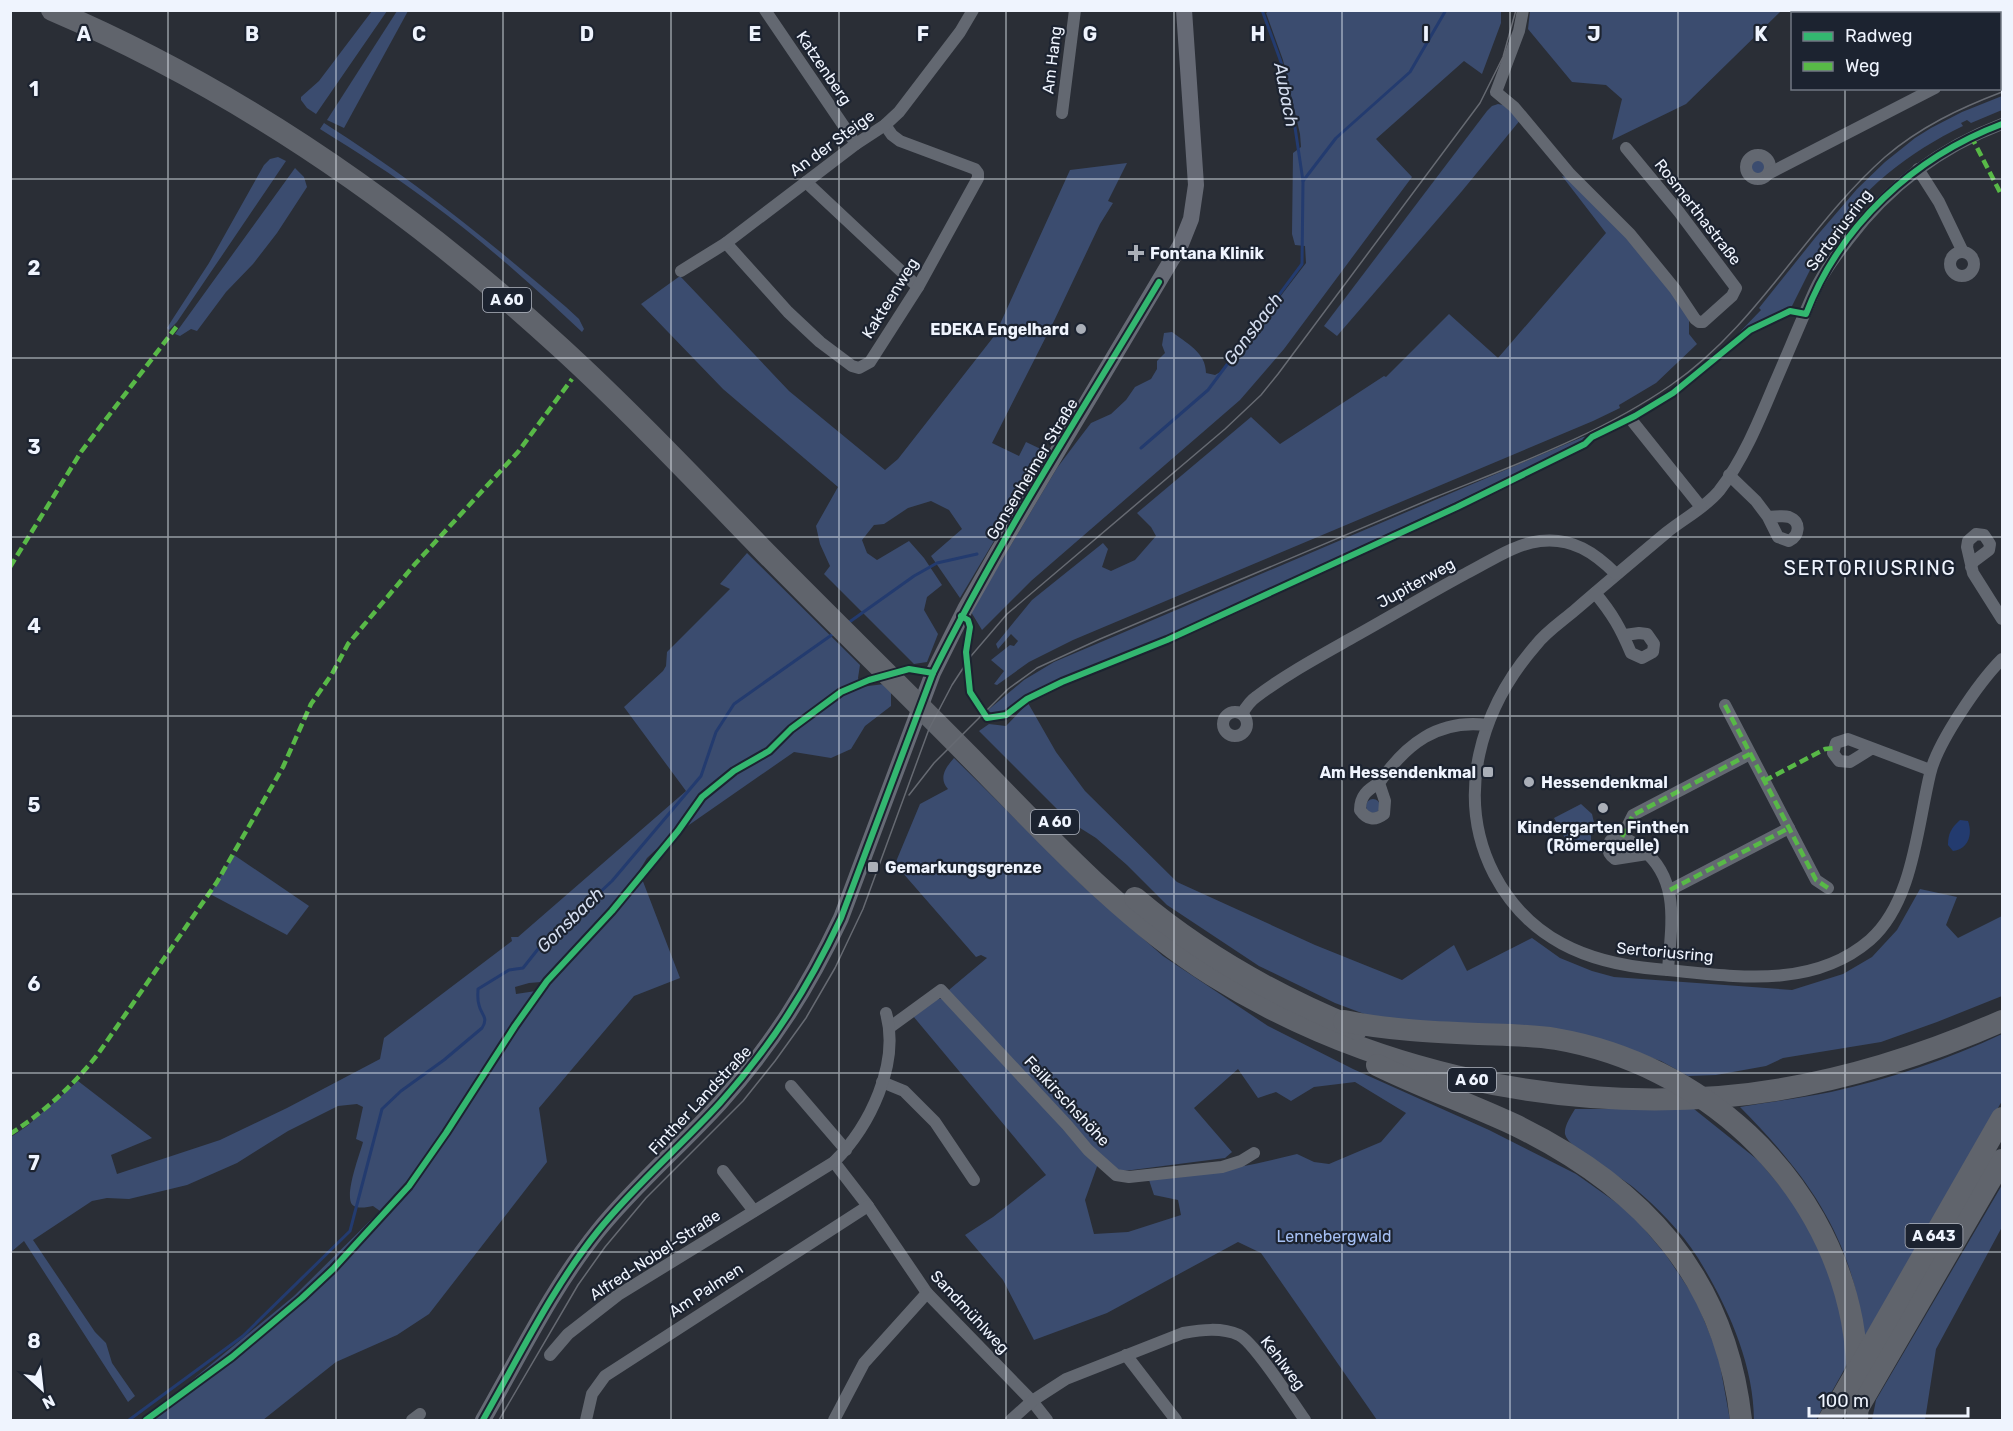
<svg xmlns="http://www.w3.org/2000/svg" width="2013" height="1431" font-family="Rubik,sans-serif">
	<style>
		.green { fill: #3b4c6f; fill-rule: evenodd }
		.water { fill: #233b6f }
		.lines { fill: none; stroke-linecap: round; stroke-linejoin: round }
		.stream { stroke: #233b6f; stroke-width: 3 }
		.minor { stroke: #636871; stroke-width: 12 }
		.secondary { stroke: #666a75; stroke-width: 16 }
		.motorway { stroke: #60646c; stroke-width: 22 }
		.tram { stroke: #666a72; stroke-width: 1.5 }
		.quiet { stroke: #58b947; stroke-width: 4.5; stroke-dasharray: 9 4.5; stroke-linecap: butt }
		.cycleway-casing { stroke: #1c2330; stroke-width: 10 }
		.cycleway { stroke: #33b770; stroke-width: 6 }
		.grid { fill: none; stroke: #eff4fe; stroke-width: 1.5; stroke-opacity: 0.55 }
		.poi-dot { fill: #aaafb8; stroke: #1c2330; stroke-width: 2 }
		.labels { text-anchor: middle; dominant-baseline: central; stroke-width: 4.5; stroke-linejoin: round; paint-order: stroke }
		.shield { fill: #1c2330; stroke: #b0b5c0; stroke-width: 1.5 }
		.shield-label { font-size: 15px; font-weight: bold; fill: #eff4fe }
		.street-label { font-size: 16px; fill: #eff4fe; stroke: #1c2330 }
		.poi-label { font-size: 16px; font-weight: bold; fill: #eff4fe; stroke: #1c2330; text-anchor: start }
		.park-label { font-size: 16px; fill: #a6c0f4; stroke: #1c2330 }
		.water-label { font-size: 18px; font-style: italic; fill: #d4ddef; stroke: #1c2330 }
		.quarter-label { font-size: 20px; letter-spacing: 1.5px; fill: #eff4fe; stroke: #1c2330 }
		.grid-label { font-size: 20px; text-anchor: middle; font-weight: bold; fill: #eff4fe; stroke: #1c2330; stroke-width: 4.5; stroke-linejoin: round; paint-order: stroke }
	</style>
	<rect width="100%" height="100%" fill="#2a2e36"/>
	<g class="green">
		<path d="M 1270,10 L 1501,11 L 1501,23 L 1482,74 L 1464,61 L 1376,139 L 1412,177 L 1284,349 L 1240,400 L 1031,581 L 982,630 L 971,612 L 1057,468 L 1078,440 L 1091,423 L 1111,414 L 1126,400 L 1135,387 L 1151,379 L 1157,369 L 1157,361 L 1165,353 L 1162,345 L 1164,333 L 1172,332 C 1186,343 1206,352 1206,373 L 1215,375 L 1224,370 L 1306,263 L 1305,246 L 1295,245 L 1292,234 L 1293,153 L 1301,147 L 1300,134 L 1283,60 L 1266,13 Z"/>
		<path d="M 372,11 L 387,11 L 316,114 L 307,108 L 301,100 L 301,97 L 319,81 Z"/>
		<path d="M 397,11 L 408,11 L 344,128 L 327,120 Z"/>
		<path d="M 1530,11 L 1530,10 L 1781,11 L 1686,104 L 1612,140 L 1622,99 L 1606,85 L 1572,82 L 1528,29 Z"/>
		<path d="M 2002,96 L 2002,110 L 1971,123 L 1967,120 L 1961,123 L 1963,126 C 1909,152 1859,190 1829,242 L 1823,244 L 1792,306 L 1787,311 L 1753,326 L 1734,338 L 1761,310 L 1759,308 L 1815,238 L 1857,189 L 1885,162 L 1915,138 L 1931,128 L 1962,112 Z"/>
		<path d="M 1498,104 L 1503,105 L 1521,119 L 1462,191 L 1337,336 L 1324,326 L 1487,111 L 1492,106 Z"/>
		<path d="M 324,123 C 410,177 489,241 566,307 L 579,319 L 584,329 L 582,332 C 534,287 481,239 428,201 C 393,175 357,152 320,129 Z"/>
		<path d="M 278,157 L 286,161 L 177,322 L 169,330 L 167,328 L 172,320 L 209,263 L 264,165 L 270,159 Z"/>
		<circle cx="1758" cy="167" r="7"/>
		<path d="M 1127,163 L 1108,201 L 1113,203 L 1100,224 L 1054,321 L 992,443 L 1019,456 L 1026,442 L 1047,452 L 960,598 L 931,556 L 962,529 L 949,510 L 931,501 L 908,508 L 884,524 L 874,525 L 862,540 L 867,553 L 877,560 L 909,541 L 924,558 L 942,585 L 927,597 L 924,610 L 938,634 L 927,662 L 914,664 L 824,574 L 830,566 L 820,544 L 816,526 L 838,487 L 723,389 L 641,304 L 680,276 L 789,391 L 885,470 L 898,459 L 995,335 L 1070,170 Z"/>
		<path d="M 295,168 L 304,177 L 307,187 L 277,233 L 253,264 L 226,292 L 197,331 L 191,329 L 180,336 L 175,334 Z"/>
		<path d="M 1562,176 L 1570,178 L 1614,220 L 1689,315 L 1689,334 L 1697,344 L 1656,383 L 1619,405 L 1620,408 L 1593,421 L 1073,640 L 1029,662 L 997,685 L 994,684 L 1004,671 L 991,660 L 1010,645 L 1014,646 L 1018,641 L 1011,634 L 998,649 L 996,644 L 1032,600 L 1103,543 L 1108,549 L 1102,567 L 1111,571 L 1135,560 L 1156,536 L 1151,527 L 1137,513 L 1251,417 L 1280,444 L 1384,376 L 1386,377 L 1449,314 L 1498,358 L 1606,233 Z"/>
		<path d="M 1590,436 L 1585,442 L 1230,607 L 1145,645 L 1062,679 L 1024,697 L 1005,711 L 992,714 L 988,710 L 1024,680 L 1054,662 L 1583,437 Z"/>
		<path d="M 747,553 L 860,665 L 858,678 L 861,687 L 884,684 L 891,692 L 891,706 L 865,726 L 851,749 L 831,758 L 794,752 L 663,843 L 647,858 L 639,871 L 680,978 L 634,996 L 539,1108 L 547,1162 L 429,1314 L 397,1335 L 336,1362 L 263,1420 L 139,1420 L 157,1409 L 294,1296 L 380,1211 L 373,1206 C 368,1207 359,1209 354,1206 C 342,1200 360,1154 363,1142 L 356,1139 L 363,1107 L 357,1104 L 338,1106 L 288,1131 L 237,1163 L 187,1185 L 129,1199 L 107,1198 L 92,1201 L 33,1240 L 95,1332 L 106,1343 L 112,1363 L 135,1396 L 128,1402 L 24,1241 L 11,1252 L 11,1137 L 27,1126 L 78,1081 L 152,1138 L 111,1155 L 117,1174 L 220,1140 L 287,1108 L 380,1059 L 384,1038 L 512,941 L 511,937 L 518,937 L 686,791 L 624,707 L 663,671 L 666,666 L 667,652 L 730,589 L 720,584 ZM 541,982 L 536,991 L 516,994 L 515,987 L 529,983 Z"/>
		<path d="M 1028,703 L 1056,752 L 1085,791 L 1177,882 L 1315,945 L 1402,980 L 1454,945 L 1467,971 L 1532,938 L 1560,958 L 1592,971 L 1614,977 L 1792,990 L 1843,974 L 1872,957 L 1897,930 L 1920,889 L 1957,897 L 1946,925 L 1958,938 L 2002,916 L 2002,996 L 1937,1022 L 1881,1042 L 1783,1058 L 1766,1066 L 1716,1075 L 1688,1076 L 1661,1061 L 1622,1048 L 1367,1015 L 1335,1003 L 1259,966 L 1167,905 L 1127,865 L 1096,838 L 1069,821 L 979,731 L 989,724 L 1006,726 Z"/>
		<path d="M 954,758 L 1082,885 L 1163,956 L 1268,1026 L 1353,1069 L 1489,1130 L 1576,1174 L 1631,1213 L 1666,1255 L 1695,1298 L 1718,1354 L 1730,1420 L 1377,1420 L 1261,1253 L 1238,1242 L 1107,1313 L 1034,1340 L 1003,1280 L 965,1235 L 993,1217 L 1046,1175 L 913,1016 L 935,1000 L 943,998 L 950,989 L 987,958 L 981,955 L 976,957 L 895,864 L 920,804 L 948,789 C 938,778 946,767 954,758 ZM 1238,1069 L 1258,1098 L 1276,1092 L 1291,1101 L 1314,1087 L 1355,1082 L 1406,1113 L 1381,1142 L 1329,1164 L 1314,1162 L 1297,1154 C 1248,1166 1200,1176 1149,1180 L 1154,1195 L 1178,1200 L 1181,1215 L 1128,1232 L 1094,1234 L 1085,1200 L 1100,1158 L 1120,1171 L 1132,1170 L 1225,1158 L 1232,1152 L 1194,1108 Z"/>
		<circle cx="1373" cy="806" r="7"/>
		<path d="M 1581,804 L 1592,814 L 1596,831 L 1591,833 L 1591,841 L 1572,851 L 1554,818 Z"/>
		<path d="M 234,855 L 309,906 L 287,935 L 210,894 Z"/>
		<path d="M 2002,1034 L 2002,1101 L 1864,1338 C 1861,1322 1859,1304 1855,1288 C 1836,1213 1793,1161 1740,1107 C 1770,1102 1801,1098 1831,1092 C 1890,1079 1949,1059 2002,1034 Z"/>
		<path d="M 1575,1109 L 1694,1109 L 1759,1161 L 1795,1204 L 1820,1250 L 1834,1288 L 1850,1355 L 1844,1370 L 1816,1420 L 1754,1420 C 1754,1364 1727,1305 1698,1258 C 1681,1231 1657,1207 1633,1187 C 1620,1176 1568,1149 1565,1134 C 1564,1126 1571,1116 1575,1109 Z"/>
		<path d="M 2002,1185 L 2002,1227 L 1936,1349 L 1925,1420 L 1872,1420 L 1876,1400 Z"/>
	</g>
	<path class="water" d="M 1960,820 L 1968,821 C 1973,835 1968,849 1953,851 L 1948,845 C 1948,834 1951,828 1960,820 Z"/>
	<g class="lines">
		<g class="stream">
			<path d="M 1303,181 L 1336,138 L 1410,72 L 1446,10"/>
			<path d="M 1141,448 L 1208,390 L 1302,264 L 1303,181 L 1293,114 L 1281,62 L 1262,10"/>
			<path d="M 848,623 L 914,576 L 937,563 L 977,554"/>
			<path d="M 129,1420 L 243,1336 L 350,1231 L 382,1109 L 401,1091 L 444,1060 L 482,1028 C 489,1017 481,1015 479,1005 C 477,999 478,994 478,989 L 509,970 L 523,968 L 550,934 L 581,910 L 612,881 L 701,776 L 716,732 L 734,704 L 833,634"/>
		</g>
		<g class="minor">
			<path d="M 765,10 L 856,144"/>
			<path d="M 1523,10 L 1519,31 L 1496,92 L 1514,107 L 1570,174 L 1630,234 L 1675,289 L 1695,319 L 1699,322 L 1703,322 L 1732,296 L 1736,288 L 1679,212 L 1626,148"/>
			<path d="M 2000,62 L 2002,61"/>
			<path d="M 1062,113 L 1075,10"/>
			<path d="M 2002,124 C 1939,148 1889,186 1848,240 C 1836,256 1823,272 1815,290 C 1801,321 1788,353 1774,385 C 1759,421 1743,460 1719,491 C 1705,508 1683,519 1666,533 C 1635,559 1604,585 1574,611 C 1561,622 1546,632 1536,645 C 1481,708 1454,796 1494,874 C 1528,939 1587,963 1656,969 C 1728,975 1810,992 1870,940 C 1913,902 1917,828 1930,774 C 1937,743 1979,682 2002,659"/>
			<circle cx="1758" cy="167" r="12"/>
			<path d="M 1918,169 L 1939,202 L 1963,252"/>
			<path d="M 1768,174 L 1935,88"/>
			<path d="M 806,182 L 918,287"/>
			<path d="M 726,243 L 788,312 L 820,342 L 852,366 L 859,368 L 870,362 L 918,287 L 978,178 L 978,173 L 975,169 L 900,141 L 892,135 L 885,125"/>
			<circle cx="1962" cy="264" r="12"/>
			<path d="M 681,271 L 726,243 L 856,144 L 885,125 L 899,112 L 960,32 L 973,10"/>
			<path d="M 1633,422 L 1701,507"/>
			<path d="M 1729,475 L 1756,501 L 1768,517 L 1778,537 L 1789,541 C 1799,536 1802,522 1789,517 C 1783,515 1775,517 1768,517"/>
			<path d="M 1971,567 L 1973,562 L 1989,550 L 1990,544 L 1984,535 L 1976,534 L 1968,541 L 1967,547 L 1973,573 L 2002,619"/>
			<path d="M 1595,593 C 1612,613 1621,629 1631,653 L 1642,658 L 1653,652 L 1654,644 L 1647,634 L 1639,633 L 1625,635"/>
			<path d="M 1725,705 L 1816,880 L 1828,888"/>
			<circle cx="1235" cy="724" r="12"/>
			<path d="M 1242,714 C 1246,707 1250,701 1256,697 C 1285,675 1318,657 1350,639 C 1388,618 1426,595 1465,574 C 1489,562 1514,544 1540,541 C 1572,537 1595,553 1616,574"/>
			<path d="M 1871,749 L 1850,762 L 1839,761 L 1833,753 L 1836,743 L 1848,739 L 1930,770"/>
			<path d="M 1379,783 C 1367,790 1360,796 1360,810 C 1367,820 1375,821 1384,814 L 1385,801 L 1379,783 C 1406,744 1438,719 1487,725"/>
			<path d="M 1622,837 L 1633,815 L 1750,754"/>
			<path d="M 1647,854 L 1615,859 C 1605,852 1606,841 1617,836 C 1627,838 1634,843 1642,849 C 1681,880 1671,926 1668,970"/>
			<path d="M 1670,890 L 1789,828"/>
			<path d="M 889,1028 L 941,990 L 1067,1125 L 1088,1150 L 1116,1175 L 1129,1177 L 1222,1167 L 1241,1161 L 1254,1153"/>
			<path d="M 882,1082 L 904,1091 L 935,1122 L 974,1180"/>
			<path d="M 791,1086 L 846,1150"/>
			<path d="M 834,1162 L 868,1206 L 927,1293 L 1032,1401 L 1047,1420"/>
			<path d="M 723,1171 L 754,1211"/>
			<path d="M 550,1355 L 568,1334 L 618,1295 L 834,1162 C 870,1126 900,1064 886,1013"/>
			<path d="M 1126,1355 L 1176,1420"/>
			<path d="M 412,1420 L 420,1414"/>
			<path d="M 586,1420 L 592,1394 L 605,1376 L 868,1206"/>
			<path d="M 834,1420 L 864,1363 L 927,1293"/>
			<path d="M 1011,1420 L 1032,1401 L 1066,1379 L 1183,1333 C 1201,1330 1221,1327 1239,1335 C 1254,1342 1293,1403 1305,1420"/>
		</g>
		<path class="secondary" d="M 483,1420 C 519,1357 552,1288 598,1231 C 635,1185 680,1147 720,1103 C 772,1045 808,988 841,918 L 933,673 L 965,609 L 997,553 L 1181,244 L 1191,219 L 1196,185 L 1184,10"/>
		<g class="motorway">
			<path d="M 52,10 C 239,90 410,209 560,347 C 632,413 700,485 768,555 C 834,622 902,688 968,755 C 1044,832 1120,917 1212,975 C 1362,1069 1544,1110 1719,1097 C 1817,1089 1913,1060 2002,1021"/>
			<path d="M 1135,898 C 1200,953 1278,997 1357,1029"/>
			<path d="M 1344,1021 C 1388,1030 1434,1032 1479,1034 C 1505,1035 1531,1035 1556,1039 C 1701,1064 1824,1175 1852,1321 C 1858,1354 1859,1387 1857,1420"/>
			<path d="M 1377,1065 C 1422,1087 1470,1104 1515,1125 C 1642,1187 1725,1276 1741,1420"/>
			<path d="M 1859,1406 L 2002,1160"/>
			<path d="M 1829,1420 L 2002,1118"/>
		</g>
		<g class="tram">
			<path d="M 909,795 L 934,763 L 1008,689 L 1037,668 L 1100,639 C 1211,592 1322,545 1433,498 C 1514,465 1599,435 1671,385 C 1758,325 1807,226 1885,157 C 1920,127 1960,108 2002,92"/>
			<path d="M 499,1420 L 578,1285 L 605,1247 L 646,1198 L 743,1101 L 775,1061 L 806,1018 L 835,968 L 863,909 L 929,729 L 952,685 L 971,656 L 1007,614 L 1225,429 L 1261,395 L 1278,374 L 1480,103 L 1503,57 L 1516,10"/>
		</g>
		<g class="quiet">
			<path d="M 1971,136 L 2002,196"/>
			<path d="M 10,567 L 81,452 L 177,326"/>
			<path d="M 1725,705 L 1816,880 L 1828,888"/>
			<path d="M 1764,781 L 1825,749 L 1834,748"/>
			<path d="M 1622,837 L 1633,815 L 1750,754"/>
			<path d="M 1670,890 L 1789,828"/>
			<path d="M 10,1134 C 43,1113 74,1085 98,1054 L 217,882 L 283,767 L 311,704 L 332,674 L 348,644 L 415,564 L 518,452 L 572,379"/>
		</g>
		<defs>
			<g id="cycleway">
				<path d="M 961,616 L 968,620 L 970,627 L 966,652 L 970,692 L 987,718 L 1006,715 L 1027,699 L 1062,682 L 1167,640 L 1457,507 L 1585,444 L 1592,437 L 1635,416 L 1673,393 L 1750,330 L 1790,311 L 1806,314 C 1840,225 1914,157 2002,124"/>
				<path d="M 146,1420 L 232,1357 L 302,1298 L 333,1269 L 409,1186 L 446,1133 L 515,1026 L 547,981 L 612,911 L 678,831 L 702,797 L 734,771 L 769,751 L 791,729 L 841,692 L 869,680 L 909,669 L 933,673"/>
				<path d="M 483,1420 C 519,1357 552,1288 598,1231 C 635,1185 680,1147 720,1103 C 772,1045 808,988 841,918 L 933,673 C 1000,538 1082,411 1159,282"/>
			</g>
		</defs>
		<use href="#cycleway" class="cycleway-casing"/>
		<use href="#cycleway" class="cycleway"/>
	</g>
	<path class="grid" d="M 168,10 L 168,1420M 336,10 L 336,1420M 503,10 L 503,1420M 671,10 L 671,1420M 839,10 L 839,1420M 1006,10 L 1006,1420M 1174,10 L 1174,1420M 1342,10 L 1342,1420M 1510,10 L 1510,1420M 1678,10 L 1678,1420M 1845,10 L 1845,14M 1845,88 L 1845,1420M 10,179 L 2002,179M 10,358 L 2002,358M 10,537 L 2002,537M 10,716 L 2002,716M 10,894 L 2002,894M 10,1073 L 2002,1073M 10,1252 L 2002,1252"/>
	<g class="poi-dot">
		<path d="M1133 244h6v6h6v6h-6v6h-6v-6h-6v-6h6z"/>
		<circle cx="1081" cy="329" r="6"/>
		<rect x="1482" y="766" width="12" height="12" rx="3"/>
		<circle cx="1529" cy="782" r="6"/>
		<circle cx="1603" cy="808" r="6"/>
		<rect x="867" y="861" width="12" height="12" rx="3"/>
	</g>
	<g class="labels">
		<g class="shield">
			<rect x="483" y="288" width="48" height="24" rx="4.5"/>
			<rect x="1031" y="810" width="48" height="24" rx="4.5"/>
			<rect x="1448" y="1068" width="48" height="24" rx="4.5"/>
			<rect x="1905.5" y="1224" width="57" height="24" rx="4.5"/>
		</g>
		<g class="shield-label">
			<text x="507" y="300">A 60</text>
			<text x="1055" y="822">A 60</text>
			<text x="1472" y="1080">A 60</text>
			<text x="1934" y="1236">A 643</text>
		</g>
		<g class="street-label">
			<text transform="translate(1052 60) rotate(-83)">Am Hang</text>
			<text transform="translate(824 68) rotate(56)">Katzenberg</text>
			<text transform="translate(832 143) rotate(-36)">An der Steige</text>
			<text transform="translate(1698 212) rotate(52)">Rosmerthastraße</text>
			<text transform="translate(1839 230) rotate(-53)">Sertoriusring</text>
			<text transform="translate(890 298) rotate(-58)">Kakteenweg</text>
			<text transform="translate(1032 469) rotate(-59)">Gonsenheimer Straße</text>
			<text transform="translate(1416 583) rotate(-29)">Jupiterweg</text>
			<text transform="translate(1665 952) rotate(5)">Sertoriusring</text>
			<text transform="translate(700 1100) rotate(-47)">Finther Landstraße</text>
			<text transform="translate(1067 1101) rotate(47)">Feilkirschshöhe</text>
			<text transform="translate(655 1255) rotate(-33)">Alfred-Nobel-Straße</text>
			<text transform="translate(706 1290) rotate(-33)">Am Palmen</text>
			<text transform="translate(970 1312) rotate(47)">Sandmühlweg</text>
			<text transform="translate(1283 1363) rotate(53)">Kehlweg</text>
		</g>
		<g class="poi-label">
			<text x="1150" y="253">Fontana Klinik</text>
			<text x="1069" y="329" text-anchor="end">EDEKA Engelhard</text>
			<text x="1476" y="772" text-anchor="end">Am Hessendenkmal</text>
			<text x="1541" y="782">Hessendenkmal</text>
			<text x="1603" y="827" text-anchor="middle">Kindergarten Finthen<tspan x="1603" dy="18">(Römerquelle)</tspan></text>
			<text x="885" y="867">Gemarkungsgrenze</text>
		</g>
		<g class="park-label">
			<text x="1334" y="1236">Lennebergwald</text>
		</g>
		<g class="water-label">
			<text transform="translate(1286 95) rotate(79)">Aubach</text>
			<text transform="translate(1253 329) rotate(-53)">Gonsbach</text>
			<text transform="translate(570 920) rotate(-44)">Gonsbach</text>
		</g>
		<g class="quarter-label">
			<text x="1870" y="568">SERTORIUSRING</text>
		</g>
	</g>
	<g class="grid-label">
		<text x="84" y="41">A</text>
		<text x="252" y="41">B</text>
		<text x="419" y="41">C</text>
		<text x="587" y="41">D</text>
		<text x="755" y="41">E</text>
		<text x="923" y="41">F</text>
		<text x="1090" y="41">G</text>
		<text x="1258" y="41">H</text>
		<text x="1426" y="41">I</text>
		<text x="1594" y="41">J</text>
		<text x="1761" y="41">K</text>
		<text x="34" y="96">1</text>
		<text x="34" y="275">2</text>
		<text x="34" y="454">3</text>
		<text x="34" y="633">4</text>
		<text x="34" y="812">5</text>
		<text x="34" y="991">6</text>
		<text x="34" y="1170">7</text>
		<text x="34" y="1348">8</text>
	</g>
	<rect width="2013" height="1431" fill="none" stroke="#eff4fe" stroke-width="24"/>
	<rect x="1791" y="12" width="210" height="78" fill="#1c2330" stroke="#707782" stroke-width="1.5"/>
	<rect x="1803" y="32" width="30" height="9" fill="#33b770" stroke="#707782" stroke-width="1.5"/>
	<text x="1845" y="42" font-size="18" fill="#eff4fe">Radweg</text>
	<rect x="1803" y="62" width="30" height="9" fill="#58b947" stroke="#707782" stroke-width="1.5"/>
	<text x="1845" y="72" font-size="18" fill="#eff4fe">Weg</text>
	<g transform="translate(42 1389) rotate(153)" stroke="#1c2330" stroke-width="4.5" paint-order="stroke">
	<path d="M0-4.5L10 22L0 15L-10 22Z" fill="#eff4fe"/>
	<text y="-9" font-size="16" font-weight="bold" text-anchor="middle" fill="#eff4fe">N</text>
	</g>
	<path d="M1809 1407v9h159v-9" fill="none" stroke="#eff4fe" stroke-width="3"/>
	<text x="1818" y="1407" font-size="18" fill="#eff4fe" stroke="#1c2330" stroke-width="4.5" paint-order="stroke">100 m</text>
</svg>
